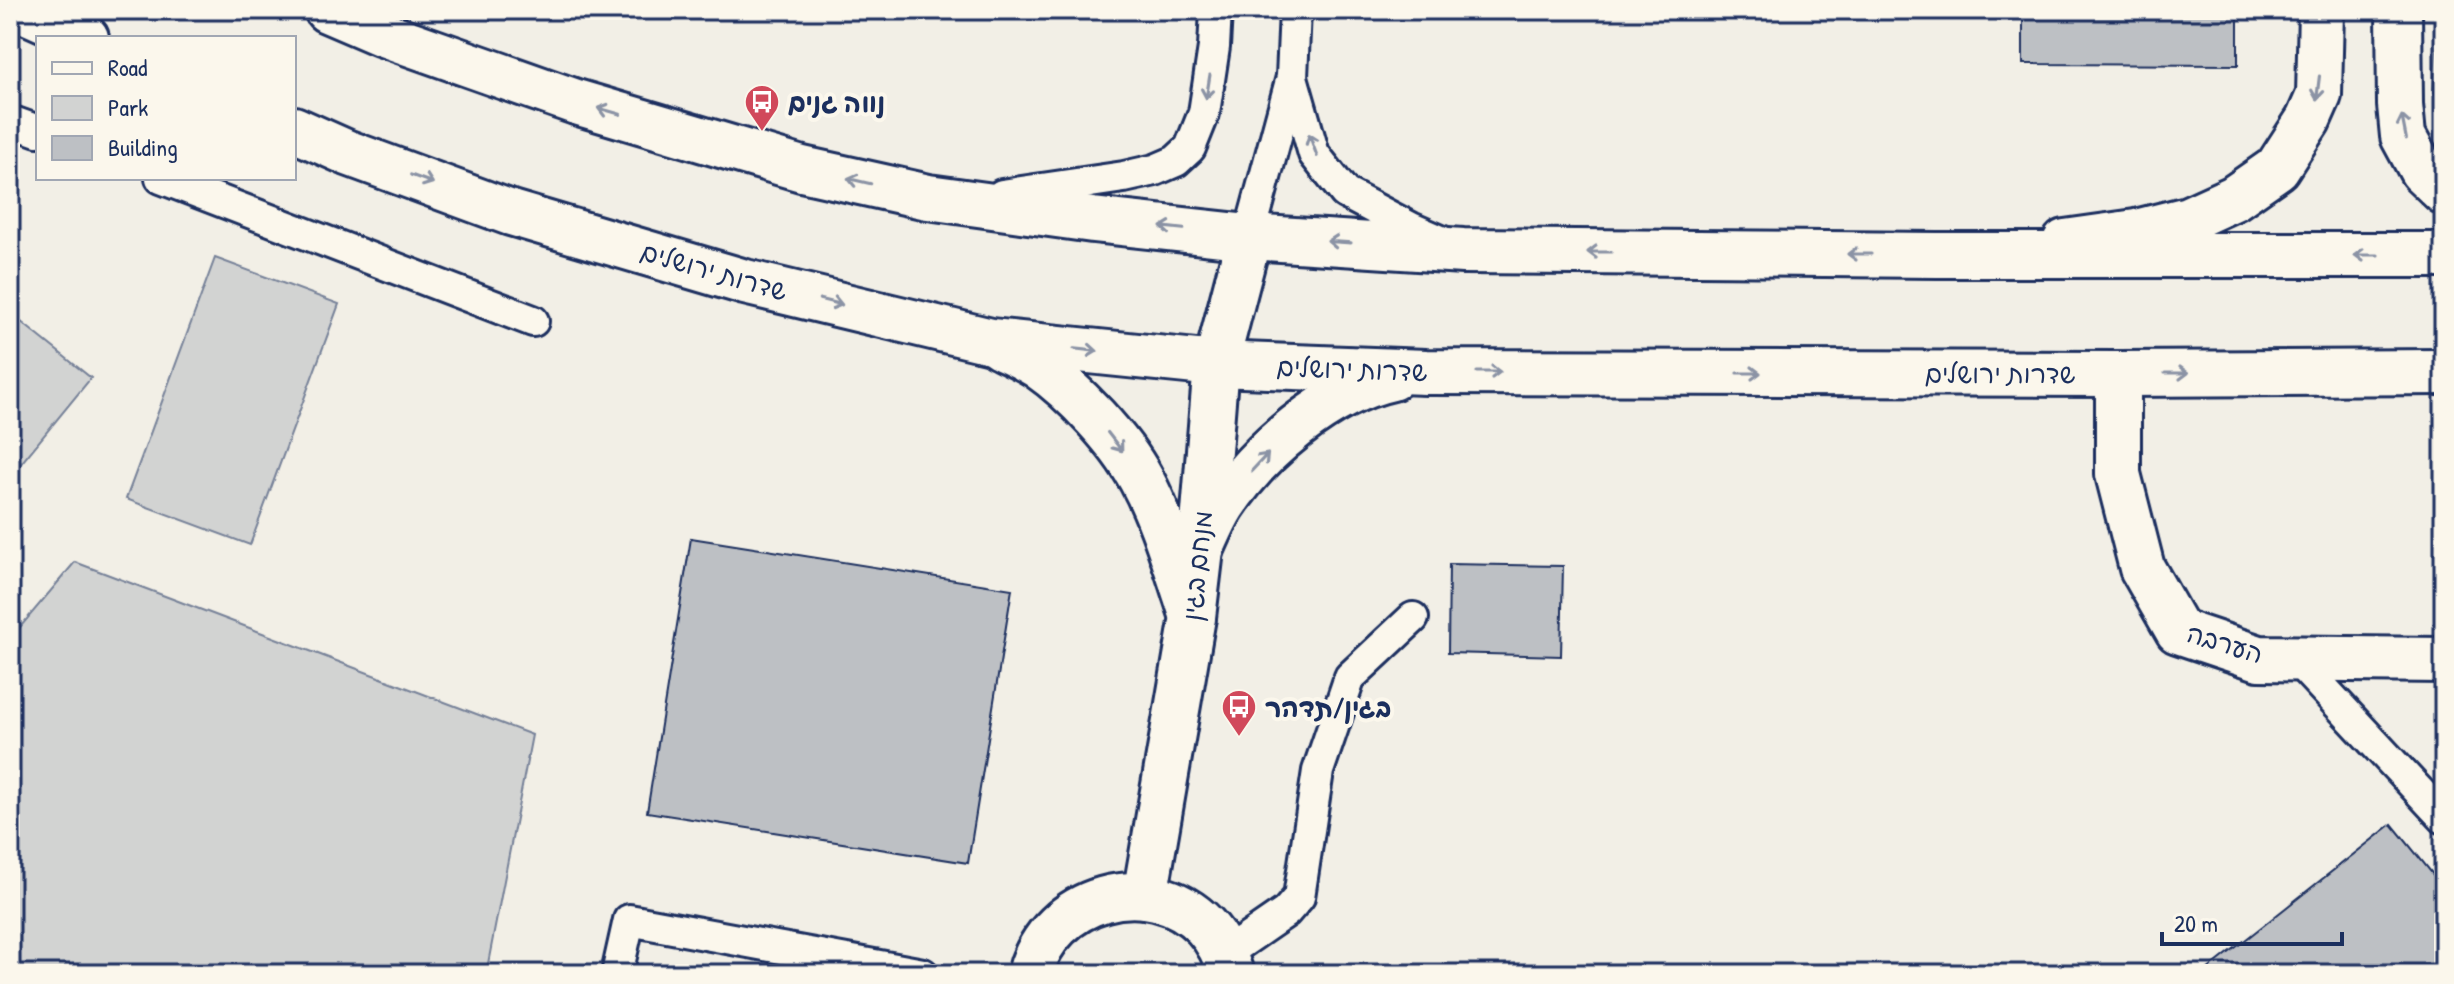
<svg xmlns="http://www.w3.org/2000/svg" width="2454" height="984" font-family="'Patrick Hand','Playpen Sans Hebrew',sans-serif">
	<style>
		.green { fill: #d2d3d2; stroke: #768198; stroke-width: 2 }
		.building { fill: #bdc0c4; stroke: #1b2f5e; stroke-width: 2 }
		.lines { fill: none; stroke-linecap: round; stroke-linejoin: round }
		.service-casing { stroke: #1b2f5e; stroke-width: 36 }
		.minor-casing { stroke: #1b2f5e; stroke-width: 50 }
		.tertiary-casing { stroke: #1b2f5e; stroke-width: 50 }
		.secondary-casing { stroke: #1b2f5e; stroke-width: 50 }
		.service { stroke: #fbf7ec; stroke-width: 30 }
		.minor { stroke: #fbf7ec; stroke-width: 44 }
		.tertiary { stroke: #fbf7ec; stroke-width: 44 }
		.secondary { stroke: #fbf7ec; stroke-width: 44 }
		.oneway { stroke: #8b93a5 }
		.labels { text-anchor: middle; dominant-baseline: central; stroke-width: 8; stroke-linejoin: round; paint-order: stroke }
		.poi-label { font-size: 26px; font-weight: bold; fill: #1b2f5e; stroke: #fbf7ec; text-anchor: start }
		.street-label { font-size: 26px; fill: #1b2f5e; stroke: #fbf7ec }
	</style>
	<rect width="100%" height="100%" fill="#f2efe6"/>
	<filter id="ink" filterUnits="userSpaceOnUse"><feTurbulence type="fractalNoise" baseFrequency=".0125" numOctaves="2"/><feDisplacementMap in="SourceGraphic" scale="16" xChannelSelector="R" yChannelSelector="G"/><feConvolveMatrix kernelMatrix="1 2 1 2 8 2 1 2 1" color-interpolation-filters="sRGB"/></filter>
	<g filter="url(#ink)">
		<g class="green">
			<path d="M 2439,10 L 2444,10 L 2444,114 L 2433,90 Z"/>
			<path d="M 215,258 L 339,304 L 250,545 L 126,499 Z"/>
			<path d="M 10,313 L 91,378 L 10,477 Z"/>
			<path d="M 75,562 L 532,735 L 486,974 L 10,974 L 10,639 Z"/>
		</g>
		<g class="building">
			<path d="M 2023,10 L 2238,10 L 2238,65 L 2023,64 Z"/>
			<path d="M 691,538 L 1012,589 L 968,863 L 647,812 Z"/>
			<path d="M 1449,564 L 1563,566 L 1561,656 L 1448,653 Z"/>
			<path d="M 2392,824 L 2444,888 L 2444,974 L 2202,974 Z"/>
		</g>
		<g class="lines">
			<defs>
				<g id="service">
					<path d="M 1292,77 L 1314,154 L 1345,193 L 1411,228 L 1443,242"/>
					<path d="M 10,121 L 38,131"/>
					<path d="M 161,178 L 533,321"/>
					<path d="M 1002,195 L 1124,177 L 1155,170 L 1176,161 L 1190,148 L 1204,113 L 1214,47 L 1216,10"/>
					<path d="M 1249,237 L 1292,77 L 1295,10"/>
					<path d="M 2296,659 L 2444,818"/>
					<path d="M 1225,954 L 1286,912 L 1299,897 L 1318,771 L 1350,677 L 1413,618"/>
					<path d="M 617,974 L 629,920 L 923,974"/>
				</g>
				<g id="minor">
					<path d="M 2399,10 L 2400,105 L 2403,136 L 2422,171 L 2444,192"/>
					<path d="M 2065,242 L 2136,232 L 2188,219 L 2234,198 L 2277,168 L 2308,120 L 2319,95 L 2321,10"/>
					<path d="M 2118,374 L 2118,474 L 2142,568 L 2178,631 L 2259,658 L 2444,660"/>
				</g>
				<g id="tertiary">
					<path d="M 1145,896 L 1193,617 L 1201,550 L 1216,364 L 1249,237"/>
					<path d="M 1030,974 C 1049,897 1149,868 1205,926 C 1218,940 1226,957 1231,974"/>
				</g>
				<g id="secondary">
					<path d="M 23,10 L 86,38"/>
					<path d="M 327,10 L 383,34 L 576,102 L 802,169 L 928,197 L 1093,220 L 1249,237 L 1463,251 L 1937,255 L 2444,255"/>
					<path d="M 294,129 L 348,153 L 511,213 L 745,282 L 991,341 L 1216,364 L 1426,372 L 2118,374 L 2444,372"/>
					<path d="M 1000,346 C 1012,352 1026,358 1038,366 C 1074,391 1120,440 1141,479 C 1164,521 1177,571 1193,617"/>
					<path d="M 1201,550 C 1208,535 1214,519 1223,505 C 1259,451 1327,392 1392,378"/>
				</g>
			</defs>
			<use href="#service" class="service-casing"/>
			<use href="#minor" class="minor-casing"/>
			<use href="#tertiary" class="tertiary-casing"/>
			<use href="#secondary" class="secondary-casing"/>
			<use href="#service" class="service"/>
			<use href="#minor" class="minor"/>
			<use href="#tertiary" class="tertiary"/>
			<use href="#secondary" class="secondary"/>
		</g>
		<defs><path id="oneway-shaft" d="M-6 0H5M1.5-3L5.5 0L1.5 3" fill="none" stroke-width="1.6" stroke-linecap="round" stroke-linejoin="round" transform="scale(2)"/></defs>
		<g class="oneway">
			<use href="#oneway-shaft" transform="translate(1208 87) rotate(99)"/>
			<use href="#oneway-shaft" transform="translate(2318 88) rotate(97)"/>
			<use href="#oneway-shaft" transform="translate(609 111) rotate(-164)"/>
			<use href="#oneway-shaft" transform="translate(2404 127) rotate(-101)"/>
			<use href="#oneway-shaft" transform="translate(1313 145) rotate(-110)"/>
			<use href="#oneway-shaft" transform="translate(422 179) rotate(20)"/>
			<use href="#oneway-shaft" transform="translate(859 181) rotate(-167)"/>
			<use href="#oneway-shaft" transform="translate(1172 228) rotate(-174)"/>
			<use href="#oneway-shaft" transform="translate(1339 242) rotate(-176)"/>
			<use href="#oneway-shaft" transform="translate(1599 252) rotate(-180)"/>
			<use href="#oneway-shaft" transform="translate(1859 254) rotate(-180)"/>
			<use href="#oneway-shaft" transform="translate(2366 255) rotate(180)"/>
			<use href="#oneway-shaft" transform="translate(831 302) rotate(14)"/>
			<use href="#oneway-shaft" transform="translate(1086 350) rotate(6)"/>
			<use href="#oneway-shaft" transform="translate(1489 372)"/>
			<use href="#oneway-shaft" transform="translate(1749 373)"/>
			<use href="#oneway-shaft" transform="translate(2177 373)"/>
			<use href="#oneway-shaft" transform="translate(1115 442) rotate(52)"/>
			<use href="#oneway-shaft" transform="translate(1260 462) rotate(-47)"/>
		</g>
	</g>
	<defs>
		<symbol id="bus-pin" viewBox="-11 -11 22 30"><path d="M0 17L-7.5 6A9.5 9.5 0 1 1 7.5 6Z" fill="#d1495b" stroke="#fbf7ec"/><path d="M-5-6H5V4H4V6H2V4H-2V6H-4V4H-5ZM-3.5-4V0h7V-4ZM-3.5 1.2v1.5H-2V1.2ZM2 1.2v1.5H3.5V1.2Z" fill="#fff"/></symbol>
	</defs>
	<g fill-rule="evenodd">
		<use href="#bus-pin" x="742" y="82" width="40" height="54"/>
		<use href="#bus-pin" x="1219" y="687" width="40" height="54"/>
	</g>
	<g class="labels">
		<g class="poi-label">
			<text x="788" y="102">נווה גנים</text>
			<text x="1265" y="707">בגין/תדהר</text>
		</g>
		<g class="street-label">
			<text transform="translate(714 271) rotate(16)">שדרות ירושלים</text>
			<text transform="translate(1352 369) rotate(2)">שדרות ירושלים</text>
			<text x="2000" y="373">שדרות ירושלים</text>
			<text transform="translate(1197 566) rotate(-84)">מנחם בגין</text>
			<text transform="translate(2225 643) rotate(17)">הערבה</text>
		</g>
	</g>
	<rect width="2454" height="984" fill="none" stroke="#fbf7ec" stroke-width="40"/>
	<rect x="20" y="20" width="2414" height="944" fill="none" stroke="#1b2f5e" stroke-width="3" filter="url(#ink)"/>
	<rect x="36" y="36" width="260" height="144" fill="#fbf7ec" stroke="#a1a7b3" stroke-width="2"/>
	<rect x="52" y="62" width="40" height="12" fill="#fbf7ec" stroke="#a1a7b3" stroke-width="2"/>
	<text x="108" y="76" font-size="24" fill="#1b2f5e">Road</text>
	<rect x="52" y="96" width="40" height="24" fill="#d2d3d2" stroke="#a1a7b3" stroke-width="2"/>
	<text x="108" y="116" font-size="24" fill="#1b2f5e">Park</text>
	<rect x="52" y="136" width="40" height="24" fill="#bdc0c4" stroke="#a1a7b3" stroke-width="2"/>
	<text x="108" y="156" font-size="24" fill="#1b2f5e">Building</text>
	<path d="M2162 932v12h180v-12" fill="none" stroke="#1b2f5e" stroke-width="4"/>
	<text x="2174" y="932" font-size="24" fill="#1b2f5e" stroke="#fbf7ec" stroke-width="6" paint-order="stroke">20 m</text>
</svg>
